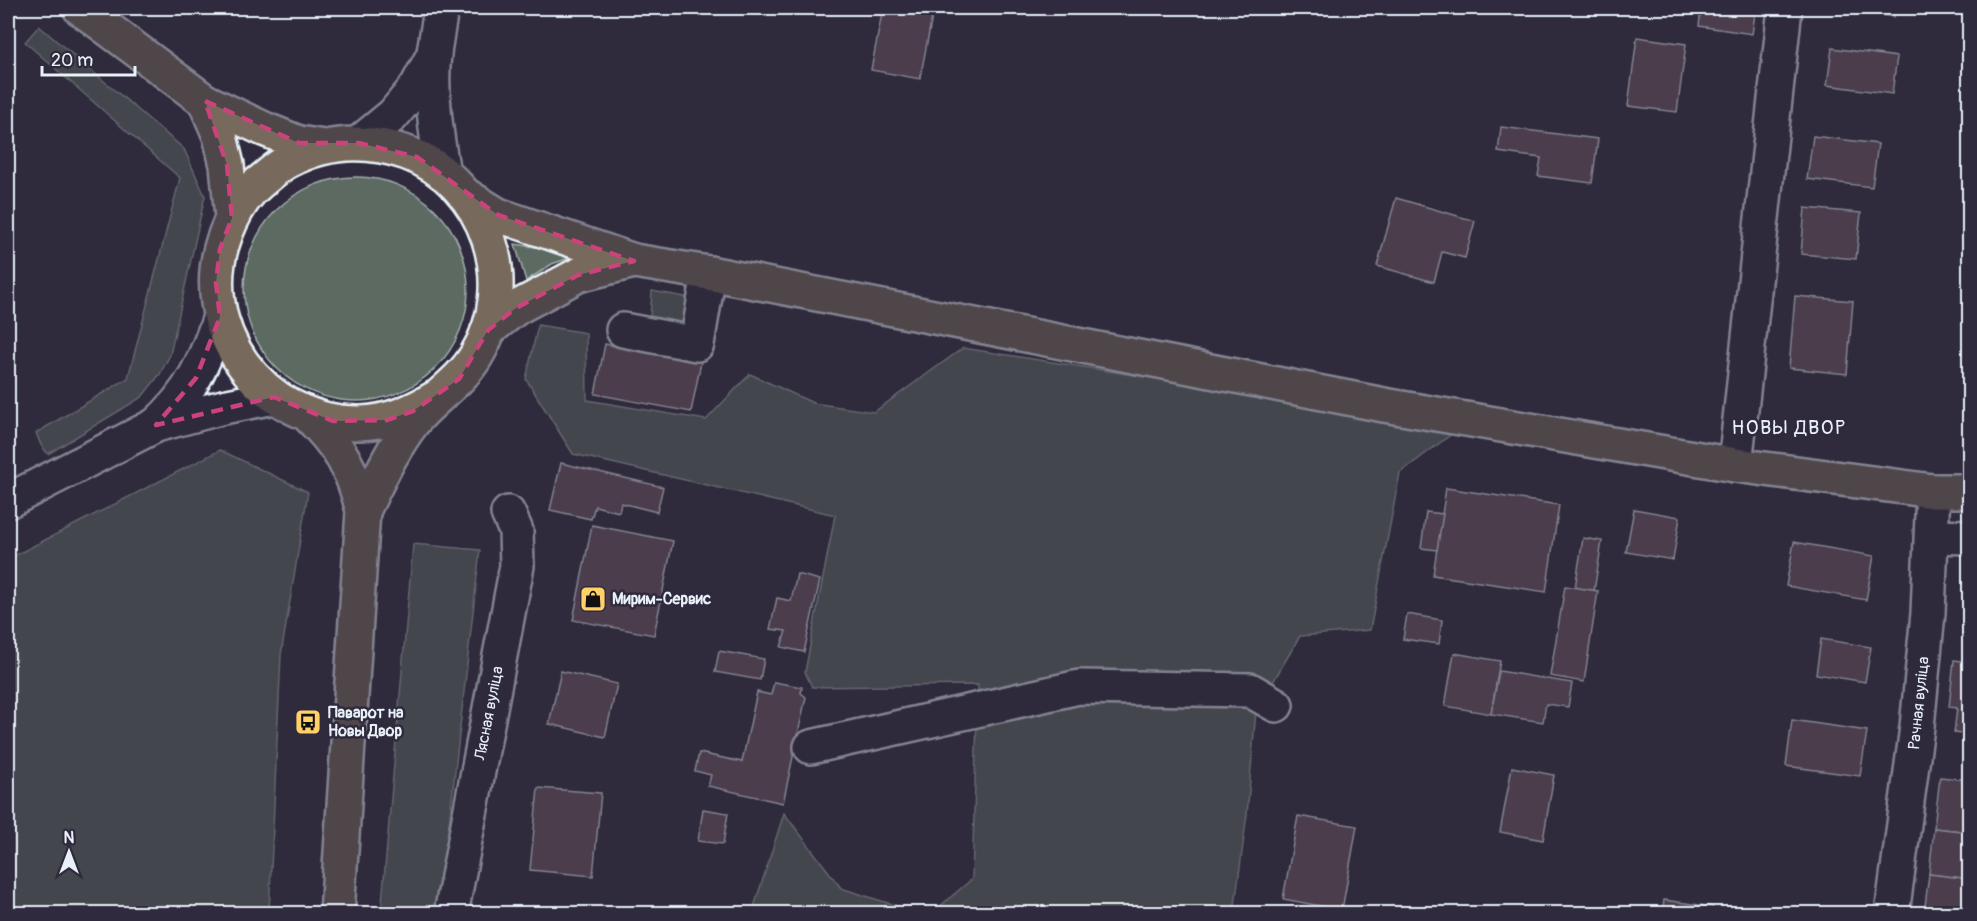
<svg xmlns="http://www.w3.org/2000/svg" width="1977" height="921" font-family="Pangolin,sans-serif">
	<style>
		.green { fill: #5b6b62; stroke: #a2aead; stroke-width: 1.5 }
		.building { fill: #6e565e; stroke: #e8f1f8; stroke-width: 1.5 }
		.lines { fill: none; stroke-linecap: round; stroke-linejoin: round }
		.minor-casing { stroke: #e8f1f8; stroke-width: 38 }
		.major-casing { stroke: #e8f1f8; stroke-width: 38 }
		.minor { stroke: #2f2a3d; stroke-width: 33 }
		.major { stroke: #77695c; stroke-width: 33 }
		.marked { fill: none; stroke: #ca437a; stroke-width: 4.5; stroke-dasharray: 12 8; stroke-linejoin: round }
		.labels { text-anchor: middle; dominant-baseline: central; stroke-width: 5; stroke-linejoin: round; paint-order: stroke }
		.poi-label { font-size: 16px; font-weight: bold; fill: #e8f1f8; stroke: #2f2a3d; text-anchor: start }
		.street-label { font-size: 16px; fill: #e8f1f8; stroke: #2f2a3d }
		.quarter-label { font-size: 20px; letter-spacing: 1.5px; fill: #e8f1f8; stroke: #2f2a3d }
	</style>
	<rect width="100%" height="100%" fill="#2f2a3d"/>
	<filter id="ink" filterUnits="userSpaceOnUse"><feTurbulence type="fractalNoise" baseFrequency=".0167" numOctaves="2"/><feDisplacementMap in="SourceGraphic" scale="12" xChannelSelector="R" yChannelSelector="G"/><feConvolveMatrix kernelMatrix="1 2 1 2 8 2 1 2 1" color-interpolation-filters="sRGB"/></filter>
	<g filter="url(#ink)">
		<g class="green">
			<path d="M 39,26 L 184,149 L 205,196 L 170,355 L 160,374 L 142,397 L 48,454 L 41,445 L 36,433 L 128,378 L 180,178 L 25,42 Z"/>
			<circle cx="356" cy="289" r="112"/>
			<path d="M 515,244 L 581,254 L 552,264 L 526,281 Z"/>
			<path d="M 652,291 L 685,297 L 691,304 L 690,319 L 681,322 L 650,316 Z"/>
			<path d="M 538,325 L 586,333 L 587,400 L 706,420 L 750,374 L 813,403 L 874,412 L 963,348 L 1461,427 L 1400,473 L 1370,630 L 1300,636 L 1256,711 L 1247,814 L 1234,913 L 932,913 L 972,879 L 978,685 L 812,687 L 805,672 L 835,515 L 573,454 L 526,379 Z"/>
			<path d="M 220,450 L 308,492 L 281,655 L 269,913 L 8,913 L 8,559 Z"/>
			<path d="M 413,544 L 480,550 L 439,913 L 381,914 Z"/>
			<path d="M 784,813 L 841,888 L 919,913 L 752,913 Z"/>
		</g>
		<g class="building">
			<path d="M 883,8 L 932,17 L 920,79 L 871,70 Z"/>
			<path d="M 1701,8 L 1756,8 L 1752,34 L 1699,26 Z"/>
			<path d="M 1837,8 L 1895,8 L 1894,17 Z"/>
			<path d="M 1637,37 L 1686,44 L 1677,112 L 1628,106 Z"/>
			<path d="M 1832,48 L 1897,57 L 1892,94 L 1827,85 Z"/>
			<path d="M 1501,127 L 1598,139 L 1592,183 L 1538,176 L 1541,158 L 1498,152 Z"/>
			<path d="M 1813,136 L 1878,144 L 1872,187 L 1807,179 Z"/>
			<path d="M 1396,198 L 1475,221 L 1465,258 L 1442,252 L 1434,282 L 1377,266 Z"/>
			<path d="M 1805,208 L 1861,213 L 1856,259 L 1801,254 Z"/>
			<path d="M 1795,296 L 1853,301 L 1847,374 L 1789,368 Z"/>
			<path d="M 605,344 L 701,362 L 691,412 L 595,394 Z"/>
			<path d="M 561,463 L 663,487 L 657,512 L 621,503 L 619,512 L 595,506 L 591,519 L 550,510 Z"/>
			<path d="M 1446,488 L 1559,505 L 1546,592 L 1433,575 Z"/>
			<path d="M 1634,509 L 1680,517 L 1673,560 L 1626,552 Z"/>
			<path d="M 1426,512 L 1443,514 L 1437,550 L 1421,548 Z"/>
			<path d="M 592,525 L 673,541 L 654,635 L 573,620 Z"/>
			<path d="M 1583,538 L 1602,541 L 1594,591 L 1575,588 Z"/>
			<path d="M 1794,542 L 1874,556 L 1866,600 L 1786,586 Z"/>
			<path d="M 797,574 L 820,580 L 804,652 L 781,647 L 786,631 L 770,629 L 777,598 L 791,601 Z"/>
			<path d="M 1565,586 L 1598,591 L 1584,682 L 1550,676 Z"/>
			<path d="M 1407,614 L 1442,620 L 1439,644 L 1403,639 Z"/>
			<path d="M 1821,639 L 1871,647 L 1865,682 L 1816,674 Z"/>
			<path d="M 719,651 L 764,659 L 760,680 L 715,672 Z"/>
			<path d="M 1454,653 L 1500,661 L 1491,714 L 1445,706 Z"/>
			<path d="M 1954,660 L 1970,662 L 1970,735 L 1954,733 L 1957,708 L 1949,707 Z"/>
			<path d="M 561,671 L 617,684 L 605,737 L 549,724 Z"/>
			<path d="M 1499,671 L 1572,683 L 1568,707 L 1546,704 L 1543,722 L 1491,714 Z"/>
			<path d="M 774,682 L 802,687 L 801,693 L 806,697 L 783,803 L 708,786 L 711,775 L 695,771 L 699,753 L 742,762 L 757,692 L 771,695 Z"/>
			<path d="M 1792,720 L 1867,731 L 1860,776 L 1786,766 Z"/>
			<path d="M 1512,767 L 1554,775 L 1543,840 L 1500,832 Z"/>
			<path d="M 1940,777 L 1970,780 L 1970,832 L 1934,828 Z"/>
			<path d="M 538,788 L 601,793 L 593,876 L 530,870 Z"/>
			<path d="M 703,809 L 728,813 L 723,844 L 698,841 Z"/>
			<path d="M 1298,816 L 1357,826 L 1342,910 L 1283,899 Z"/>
			<path d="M 1934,828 L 1970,832 L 1970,879 L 1929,874 Z"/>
			<path d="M 1929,874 L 1970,879 L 1970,914 L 1924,914 Z"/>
			<path d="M 1664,900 L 1713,907 L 1712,914 L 1662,914 Z"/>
		</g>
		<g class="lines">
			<defs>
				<g id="minor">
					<path d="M 441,8 C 439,23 436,38 434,53 C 430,93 436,134 443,173"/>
					<path d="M 359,143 L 393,115 L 417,86 L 434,54"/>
					<path d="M 623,330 L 697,344 L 709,273"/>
					<path d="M 156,425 C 192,392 204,363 220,317"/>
					<path d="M 1735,465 L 1785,8"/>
					<path d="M 8,501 L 156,425 L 223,407 L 274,397"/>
					<path d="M 1932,536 L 1970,537"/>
					<path d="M 811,747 L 1079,687 L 1250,690 L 1276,705"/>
					<path d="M 451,914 L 517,566 L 516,531 L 508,513"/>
					<path d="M 1892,914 L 1917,727 L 1928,613 L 1933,491"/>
				</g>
				<g id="major">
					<path d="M 80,8 L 205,101 L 264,129 L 299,143 L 324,147"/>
					<path d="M 205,101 L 220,136 L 227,165 L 232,218"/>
					<path d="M 467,196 L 498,215 L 634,261 L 709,273 L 1384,405 L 1735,465 L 1933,491 L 1970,491"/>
					<path d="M 488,330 L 516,308 L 578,275 L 634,261"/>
					<path d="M 307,414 C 339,446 352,467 363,511 L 337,914"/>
					<path d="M 363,511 C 378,481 392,449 413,422 C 432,398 460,383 476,356 C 521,283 487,182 407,153 C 367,139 326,141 288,161 C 278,166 269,175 260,182 C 245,194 233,215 226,233 C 190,325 261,425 361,423 C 389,422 413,411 437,397"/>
				</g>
			</defs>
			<use href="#minor" class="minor-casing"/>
			<use href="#major" class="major-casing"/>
			<use href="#minor" class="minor"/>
			<use href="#major" class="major"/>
		</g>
	</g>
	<path d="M0 0H1977V921H0ZM 205,101 L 299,143 L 359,143 L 417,157 L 498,215 L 634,261 L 578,275 L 516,308 L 488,330 L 459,379 L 413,411 L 387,420 L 333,421 L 274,397 L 156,425 L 196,378 L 220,317 L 216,283 L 220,249 L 232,218 L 227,165 Z" fill="#2f2a3d" fill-opacity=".55" fill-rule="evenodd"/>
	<path class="marked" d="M 205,101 L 299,143 L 359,143 L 417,157 L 498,215 L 634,261 L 578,275 L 516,308 L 488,330 L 459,379 L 413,411 L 387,420 L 333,421 L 274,397 L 156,425 L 196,378 L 220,317 L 216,283 L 220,249 L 232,218 L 227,165 Z"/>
	<defs>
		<symbol id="shop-square" viewBox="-11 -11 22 22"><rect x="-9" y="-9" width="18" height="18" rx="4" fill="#ffd166" stroke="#2f2a3d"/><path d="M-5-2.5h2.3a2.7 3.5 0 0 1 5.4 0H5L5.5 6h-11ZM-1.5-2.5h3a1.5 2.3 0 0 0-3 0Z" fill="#111"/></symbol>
		<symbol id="bus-square" viewBox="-11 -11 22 22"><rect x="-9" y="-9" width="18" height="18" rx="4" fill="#ffd166" stroke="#2f2a3d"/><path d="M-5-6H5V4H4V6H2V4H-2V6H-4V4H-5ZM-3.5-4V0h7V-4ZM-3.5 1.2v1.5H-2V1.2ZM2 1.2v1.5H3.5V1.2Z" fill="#111"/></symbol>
	</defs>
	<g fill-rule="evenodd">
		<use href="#shop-square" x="578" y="584" width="30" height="30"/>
		<use href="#bus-square" x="293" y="707" width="30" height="30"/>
	</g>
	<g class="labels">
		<g class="poi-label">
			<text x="612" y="599">Мирим-Сервис</text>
			<text x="328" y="713">Паварот на<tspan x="328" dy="18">Новы Двор</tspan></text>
		</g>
		<g class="street-label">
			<text transform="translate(1919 703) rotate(-84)">Рачная вуліца</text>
			<text transform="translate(489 713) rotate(-79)">Лясная вуліца</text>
		</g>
		<g class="quarter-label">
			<text x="1789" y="427">НОВЫ ДВОР</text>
		</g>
	</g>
	<rect width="1977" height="921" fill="none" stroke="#2f2a3d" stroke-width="30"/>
	<rect x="15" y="15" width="1947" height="891" fill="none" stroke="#e8f1f8" stroke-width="2" filter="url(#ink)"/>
	<g transform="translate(69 852)" stroke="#2f2a3d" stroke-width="4.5" paint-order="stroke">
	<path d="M0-4.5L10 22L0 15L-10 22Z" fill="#e8f1f8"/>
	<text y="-9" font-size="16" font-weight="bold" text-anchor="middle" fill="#e8f1f8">N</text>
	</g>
	<path d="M42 66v9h93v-9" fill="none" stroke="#e8f1f8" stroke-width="3"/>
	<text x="51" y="66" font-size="18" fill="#e8f1f8" stroke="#2f2a3d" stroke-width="4.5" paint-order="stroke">20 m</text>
</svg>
